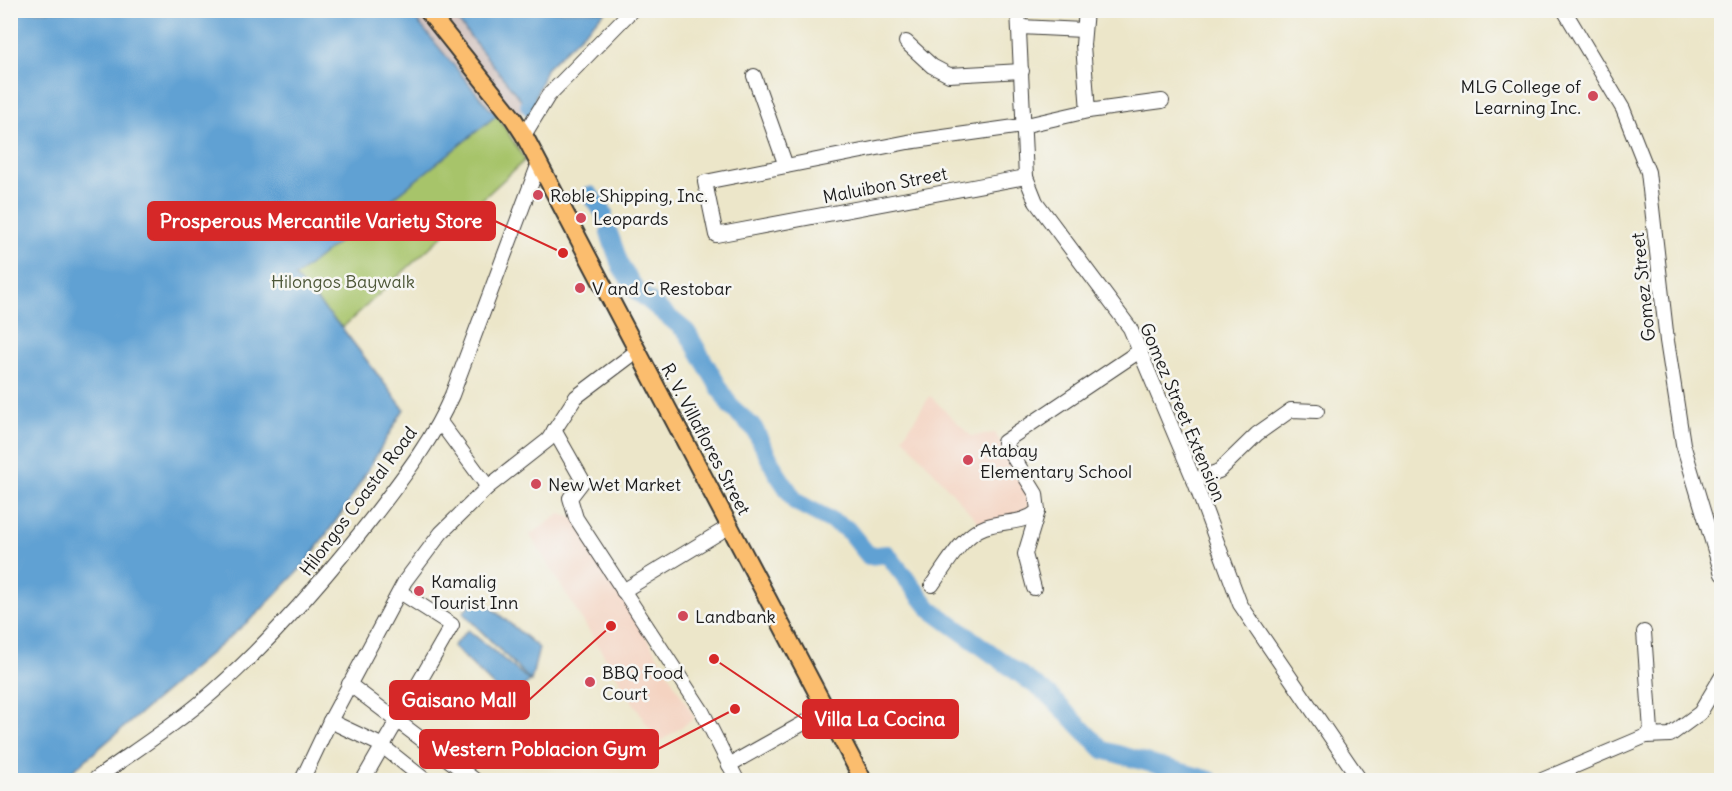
<svg xmlns="http://www.w3.org/2000/svg" width="1732" height="791" font-family="Delius,sans-serif">
	<style>
		.built { fill: #f4d3c1 }
		.industrial { fill: #d0c0bc }
		.green { fill: #a7c46b; stroke: #627044; stroke-width: 1.5 }
		.water { fill: #60a1d3; stroke: #3e5e78; stroke-width: 1.5 }
		.lines { fill: none; stroke-linecap: round; stroke-linejoin: round }
		.river { stroke: #60a1d3; stroke-width: 18 }
		.minor-casing { stroke: #3b3a36; stroke-width: 16 }
		.major-casing { stroke: #3b3a36; stroke-width: 20 }
		.minor { stroke: #fff; stroke-width: 14 }
		.major { stroke: #fbbd6e; stroke-width: 16 }
		.poi-dot { fill: #d1495b; stroke: #f6f6f2; stroke-width: 2 }
		.labels { text-anchor: middle; dominant-baseline: central; stroke-width: 5; stroke-linejoin: round; paint-order: stroke }
		.poi-label { font-size: 18px; fill: #1c1c1c; stroke: #f6f6f2; text-anchor: start }
		.street-label { font-size: 18px; fill: #1c1c1c; stroke: #f6f6f2 }
		.park-label { font-size: 18px; fill: #4d5738; stroke: #f6f6f2 }
		.leader { fill: none; stroke: #d62828; stroke-width: 2 }
		.callout-dot { fill: #d62828; stroke: #f6f6f2; stroke-width: 2 }
		.callout { fill: #d62828; stroke: #d62828; stroke-width: 2 }
		.callout-label { font-size: 20px; text-anchor: middle; font-weight: bold; fill: #fff }
	</style>
	<rect width="100%" height="100%" fill="#f6f6f2"/>
	<filter id="ink" filterUnits="userSpaceOnUse"><feTurbulence type="fractalNoise" baseFrequency=".0167" numOctaves="2"/><feDisplacementMap in="SourceGraphic" scale="12" xChannelSelector="R" yChannelSelector="G"/><feConvolveMatrix kernelMatrix="1 2 1 2 8 2 1 2 1" color-interpolation-filters="sRGB"/></filter>
	<filter id="wash" filterUnits="userSpaceOnUse"><feTurbulence type="fractalNoise" baseFrequency=".008" numOctaves="4" result="noise"/><feDisplacementMap in="SourceGraphic" scale="24" xChannelSelector="R" yChannelSelector="G"/><feGaussianBlur stdDeviation="1.35" result="paint"/><feColorMatrix in="noise" values="0 0 0 0 0 0 0 0 0 0 0 0 0 0 0 0 0 1.4 0 .05"/><feComposite in="paint" operator="in"/></filter>
	<g filter="url(#wash)">
		<rect width="100%" height="100%" fill="#ece6c9"/>
		<g class="built">
			<path d="M 930,396 L 971,436 L 995,433 L 1026,484 L 1032,502 L 1018,517 L 979,523 L 903,437 Z"/>
			<path d="M 560,514 L 575,518 L 695,718 L 658,743 L 530,535 Z"/>
		</g>
		<path class="industrial" d="M 409,11 L 450,11 L 527,108 L 505,125 Z"/>
		<path class="green" d="M 497,115 L 525,160 L 342,328 L 294,277 Z"/>
		<g class="water">
			<path d="M 10,11 L 409,11 L 488,107 L 497,115 L 295,277 L 342,328 L 404,409 L 345,508 L 305,564 L 258,613 L 62,780 L 11,780 Z"/>
			<path d="M 450,11 L 606,11 L 546,69 L 536,96 L 527,108 Z"/>
			<path d="M 477,596 L 539,648 L 531,681 L 463,613 Z"/>
			<path d="M 468,630 L 530,681 L 507,699 L 453,646 Z"/>
		</g>
		<g class="lines">
			<g class="river">
				<path d="M 529,105 L 531,108"/>
				<path d="M 590,195 L 604,213"/>
				<path d="M 609,233 L 621,267 L 637,291 L 687,332 L 730,406 L 754,428 L 776,472 L 796,502 L 847,529 L 869,556 L 887,554 L 930,609 L 1050,696 L 1103,750 L 1210,780"/>
			</g>
		</g>
	</g>
	<g filter="url(#ink)">
		<g class="lines">
			<defs>
				<g id="minor">
					<path d="M 1018,10 L 1026,177 L 1036,202 L 1130,328 L 1194,480 L 1240,604 L 1360,780"/>
					<path d="M 1086,10 L 1083,45 L 1088,111"/>
					<path d="M 1564,10 L 1623,109 L 1648,172 L 1667,341 L 1683,444 L 1722,574"/>
					<path d="M 1020,27 L 1083,30"/>
					<path d="M 906,42 L 932,66 L 949,75 L 1022,71"/>
					<path d="M 754,76 L 786,166"/>
					<path d="M 524,135 L 548,96 L 632,10"/>
					<path d="M 1026,177 L 716,235 L 705,182 L 908,142 L 1022,126 L 1088,111 L 1162,101"/>
					<path d="M 440,422 L 488,487"/>
					<path d="M 554,430 L 583,481 L 570,498 L 576,518 L 702,711 L 737,780"/>
					<path d="M 1194,480 L 1219,471 L 1257,434 L 1291,410 L 1317,411"/>
					<path d="M 932,585 C 946,566 962,535 985,527 C 1003,520 1022,525 1038,511 L 1036,494 L 1004,442 L 1141,350"/>
					<path d="M 1034,588 L 1025,554 L 1038,511"/>
					<path d="M 623,591 L 730,526"/>
					<path d="M 349,684 L 475,780"/>
					<path d="M 330,721 L 381,745 L 425,780"/>
					<path d="M 1646,736 L 1670,735 L 1700,713 L 1722,676"/>
					<path d="M 729,765 L 827,710"/>
					<path d="M 94,780 C 134,751 177,724 214,691 C 274,638 327,576 376,513 C 405,475 433,439 452,395 L 539,163"/>
					<path d="M 302,780 L 330,721 L 405,581 L 441,533 L 488,487 L 548,440 L 576,397 L 637,351"/>
					<path d="M 363,780 L 452,625 L 400,592"/>
					<path d="M 1542,780 L 1646,736 L 1651,731 L 1644,632"/>
				</g>
				<path id="major" d="M 427,10 L 513,118 L 524,135 L 863,780"/>
			</defs>
			<use href="#minor" class="minor-casing"/>
			<use href="#major" class="major-casing"/>
			<use href="#minor" class="minor"/>
			<use href="#major" class="major"/>
		</g>
	</g>
	<g class="poi-dot">
		<circle cx="1593" cy="96" r="6"/>
		<circle cx="538" cy="195" r="6"/>
		<circle cx="581" cy="218" r="6"/>
		<circle cx="580" cy="288" r="6"/>
		<circle cx="968" cy="460" r="6"/>
		<circle cx="536" cy="484" r="6"/>
		<circle cx="419" cy="591" r="6"/>
		<circle cx="683" cy="616" r="6"/>
		<circle cx="590" cy="682" r="6"/>
	</g>
	<g class="labels">
		<g class="poi-label">
			<text x="1581" y="86" text-anchor="end">MLG College of<tspan x="1581" dy="21">Learning Inc.</tspan></text>
			<text x="550" y="195">Roble Shipping, Inc.</text>
			<text x="593" y="218">Leopards</text>
			<text x="592" y="288">V and C Restobar</text>
			<text x="980" y="450">Atabay<tspan x="980" dy="21">Elementary School</tspan></text>
			<text x="548" y="484">New Wet Market</text>
			<text x="431" y="581">Kamalig<tspan x="431" dy="21">Tourist Inn</tspan></text>
			<text x="695" y="616">Landbank</text>
			<text x="602" y="672">BBQ Food<tspan x="602" dy="21">Court</tspan></text>
		</g>
		<g class="street-label">
			<text transform="translate(885 185) rotate(-11)">Maluibon Street</text>
			<text transform="translate(1643 287) rotate(-96)">Gomez Street</text>
			<text transform="translate(1183 412) rotate(67)">Gomez Street Extension</text>
			<text transform="translate(706 439) rotate(62)">R. V. Villaflores Street</text>
			<text transform="translate(358 501) rotate(-53)">Hilongos Coastal Road</text>
		</g>
		<g class="park-label">
			<text x="343" y="281">Hilongos Baywalk</text>
		</g>
	</g>
	<path class="leader" d="M563 253L495 221M611 626L529 700M714 659L803 719M735 709L658 749"/>
	<g class="callout-dot">
		<circle cx="563" cy="253" r="6"/>
		<circle cx="611" cy="626" r="6"/>
		<circle cx="714" cy="659" r="6"/>
		<circle cx="735" cy="709" r="6"/>
	</g>
	<g class="callout">
		<rect x="148" y="202" width="347" height="38" rx="6"/>
		<rect x="390" y="681" width="139" height="38" rx="6"/>
		<rect x="803" y="700" width="155" height="38" rx="6"/>
		<rect x="420" y="730" width="238" height="38" rx="6"/>
	</g>
	<g class="callout-label">
		<text x="321" y="228">Prosperous Mercantile Variety Store</text>
		<text x="459" y="707">Gaisano Mall</text>
		<text x="880" y="726">Villa La Cocina</text>
		<text x="539" y="756">Western Poblacion Gym</text>
	</g>
	<rect width="1732" height="791" fill="none" stroke="#f6f6f2" stroke-width="36"/>
</svg>
